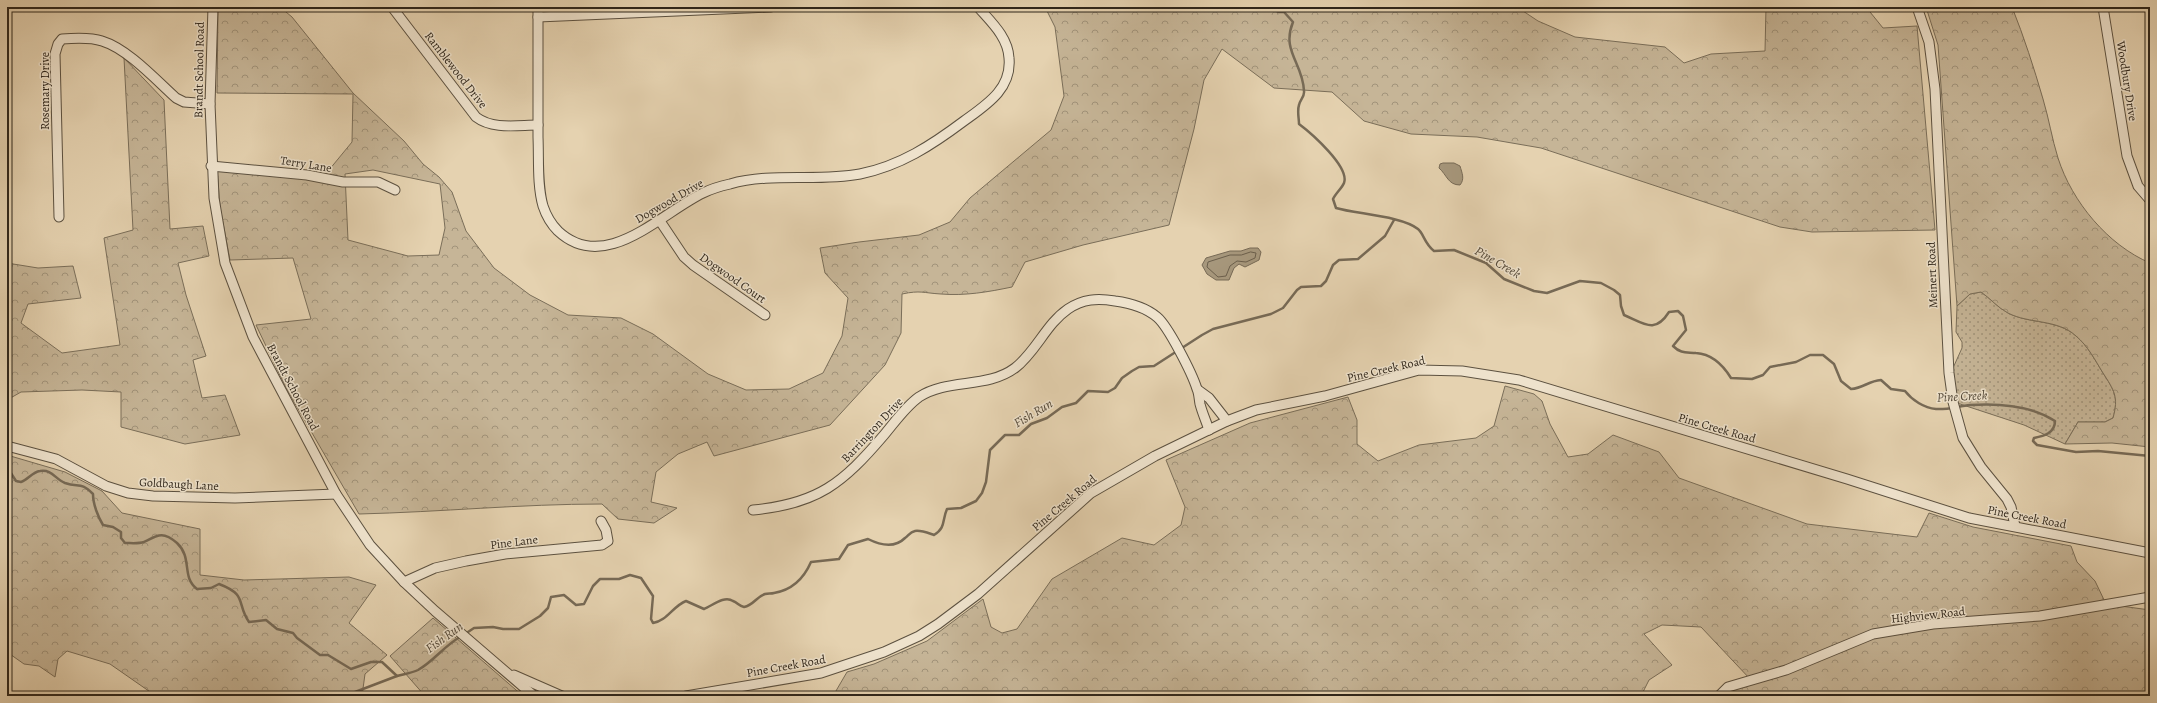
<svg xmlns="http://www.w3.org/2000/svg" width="2157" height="703" font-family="Alegreya,serif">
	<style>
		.green { fill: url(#green-dots); stroke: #7a6e59 }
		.forest { fill: url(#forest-crowns); stroke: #7a6e59; fill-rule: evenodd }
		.water { fill: #a7987d; stroke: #776a56 }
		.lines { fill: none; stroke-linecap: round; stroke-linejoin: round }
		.shore { stroke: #6b5f4c; stroke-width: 1 }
		.stream { stroke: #776a56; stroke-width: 2.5 }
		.minor-casing { stroke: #5c5140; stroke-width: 11 }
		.minor { stroke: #eee2cc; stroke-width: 9 }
		.labels { text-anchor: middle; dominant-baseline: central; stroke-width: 3; stroke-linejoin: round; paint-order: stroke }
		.street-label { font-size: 12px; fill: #2f261b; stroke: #eee2cc }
		.water-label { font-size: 13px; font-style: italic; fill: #534838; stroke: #eee2cc }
	</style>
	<defs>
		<pattern id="green-dots" width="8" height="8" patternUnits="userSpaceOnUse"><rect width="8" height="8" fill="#c6b597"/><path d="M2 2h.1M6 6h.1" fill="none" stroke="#a1937a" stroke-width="1.8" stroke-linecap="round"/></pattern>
		<pattern id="forest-crowns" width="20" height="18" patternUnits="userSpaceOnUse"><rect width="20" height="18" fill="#c6b597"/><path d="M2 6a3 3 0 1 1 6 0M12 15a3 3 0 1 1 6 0" fill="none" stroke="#a1937a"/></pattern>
	</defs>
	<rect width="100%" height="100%" fill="#e5d2b0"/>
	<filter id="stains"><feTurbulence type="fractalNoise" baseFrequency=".005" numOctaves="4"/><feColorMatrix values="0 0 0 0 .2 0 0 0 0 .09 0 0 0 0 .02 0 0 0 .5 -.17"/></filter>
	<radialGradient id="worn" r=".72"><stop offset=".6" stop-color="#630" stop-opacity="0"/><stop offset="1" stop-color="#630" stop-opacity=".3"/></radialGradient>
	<path class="green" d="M 1981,292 C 1990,298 1998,308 2008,313 C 2029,324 2057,319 2076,336 C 2088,346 2095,360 2103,373 C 2114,390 2119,397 2113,418 L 2105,422 L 2078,422 L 2065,444 L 2024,425 L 1957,403 L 1953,368 L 1962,348 L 1962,342 L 1956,332 L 1957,306 L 1970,294 Z"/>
	<g class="forest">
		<path d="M 218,7 L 280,7 L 292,17 L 353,93 L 404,141 L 423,164 L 439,177 L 452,192 L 466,231 L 494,268 L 530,295 L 568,315 L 621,318 L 653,334 L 708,374 L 746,390 L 789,389 L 823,373 L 842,336 L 848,298 L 825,273 L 820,248 L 859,242 L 919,235 L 950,222 L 970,198 L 1051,130 L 1064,96 L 1055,27 L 1045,7 L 1517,7 L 1538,21 L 1575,37 L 1665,47 L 1684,63 L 1711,54 L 1765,51 L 1766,7 L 1866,7 L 1883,28 L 1917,26 L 1935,230 L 1812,232 L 1780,227 L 1541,148 L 1477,137 L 1411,134 L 1364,121 L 1332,92 L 1274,88 L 1222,49 L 1204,80 L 1194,129 L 1169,225 L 1083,245 L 1025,262 L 1012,287 C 988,292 965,296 941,294 C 923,293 921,290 902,294 L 901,333 L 885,365 L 830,425 L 714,456 L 707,442 L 678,454 L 656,472 L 651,502 L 677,508 L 654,523 L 618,519 L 602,504 C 521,504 441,512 359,514 L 286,388 L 256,325 L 311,319 L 293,258 L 230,260 L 220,207 L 217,168 L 301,177 L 329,170 L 352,142 L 353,94 L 217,93 ZM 373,170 L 440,184 L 445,228 L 439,255 L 408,256 L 348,240 L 345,174 Z"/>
		<path d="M 1926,7 L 2012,7 C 2024,37 2034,68 2043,99 C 2049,119 2052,139 2058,158 C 2072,202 2108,245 2150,263 L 2150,447 L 2112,443 L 2065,444 L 2078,422 L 2105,422 L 2113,418 C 2119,397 2114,390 2103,373 C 2095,360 2088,346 2076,336 C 2058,319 2029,324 2008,313 C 1998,308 1990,298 1981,292 L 1970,294 L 1957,306 L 1938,45 Z"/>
		<path d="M 124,58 L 164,100 L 170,229 L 203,226 L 209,256 L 178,263 L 186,295 L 206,356 L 193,360 L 202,398 L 225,395 L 240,435 L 185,444 L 121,427 L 121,392 L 82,390 L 21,392 L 7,400 L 7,263 L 38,268 L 73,266 L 81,298 L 28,304 L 21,323 L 62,353 L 120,345 L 104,238 L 133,230 Z"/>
		<path d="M 1505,386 L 1534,394 L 1542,401 L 1550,424 L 1568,457 L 1588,454 L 1613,435 L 1659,452 L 1679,478 L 1807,524 L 1917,537 L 1929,513 L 1973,527 L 2071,546 L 2077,562 L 2095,581 L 2106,604 L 2150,610 L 2150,696 L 1719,696 L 1751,680 L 1701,627 L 1662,625 L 1644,634 L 1672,665 L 1649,680 L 1641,696 L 833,696 L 847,672 L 874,664 L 927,641 L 983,599 L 991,627 L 1002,633 L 1017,629 L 1052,579 L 1122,538 L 1154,545 L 1181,525 L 1185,507 L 1166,460 L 1250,423 L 1348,397 L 1357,420 L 1357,444 L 1378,461 L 1419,445 L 1476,438 L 1494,426 Z"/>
		<path d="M 7,455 L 65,472 L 102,491 L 122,513 L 200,529 L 200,575 L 244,580 L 349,577 L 376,585 L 349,623 L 387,655 L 365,674 L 362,696 L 156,696 L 110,664 L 67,651 L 58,659 L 55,677 L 39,666 L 24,664 L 7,652 Z"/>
		<path d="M 433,618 L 523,696 L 425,696 L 390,656 Z"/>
	</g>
	<g class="water">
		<path d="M 1443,163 L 1454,163 L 1460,166 C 1462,173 1465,179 1460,185 C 1448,185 1447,175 1439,168 L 1440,164 Z"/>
		<path d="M 1250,248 L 1258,248 L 1261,252 L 1259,260 L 1245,267 L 1239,264 L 1234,268 L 1229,280 L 1216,280 L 1207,274 L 1202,265 L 1206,258 L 1230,251 L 1241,251 Z"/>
	</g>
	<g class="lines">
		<path class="shore" d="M 1251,252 L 1256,253 L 1255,258 L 1246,262 L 1237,261 L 1230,266 L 1226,276 L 1218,277 L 1207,267 L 1208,262 L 1230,255 L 1241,255 Z"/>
		<g class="stream">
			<path d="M 1274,7 L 1278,12 L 1284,12 L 1293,22 C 1281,51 1303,63 1304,91 C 1305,96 1300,100 1299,105 C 1297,111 1299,118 1299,124 C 1311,133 1350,167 1344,183 C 1342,188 1336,193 1333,199 L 1336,208 C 1356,214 1402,216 1418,229 C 1424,234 1424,243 1434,251 L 1454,250 L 1486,263 L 1504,279 L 1534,291 L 1547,293 L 1580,281 L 1601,283 L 1614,290 L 1620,295 L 1621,306 L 1624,315 C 1645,324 1655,334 1669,312 L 1678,311 L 1683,316 L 1686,330 L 1673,346 C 1681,354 1686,352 1696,353 C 1712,354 1723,365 1731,378 L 1752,379 L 1763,375 L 1770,367 L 1796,362 L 1810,355 L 1823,355 L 1834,364 L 1841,381 L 1851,389 C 1864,388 1868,381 1881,380 L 1891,389 L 1905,391 C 1912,400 1924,408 1936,409 C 1947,410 1959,406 1970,405 C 1999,403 2030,405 2055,421 C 2055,433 2044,436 2034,438 L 2033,441 L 2037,445 L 2076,452 L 2098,451 L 2150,456"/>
			<path d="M 7,467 L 16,481 L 21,482 C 28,480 32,472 40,471 C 52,469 55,479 65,483 C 79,488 80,481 93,494 C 93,504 98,517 103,525 L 113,527 L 121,532 L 121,538 L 125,543 C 131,543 138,544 144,542 C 158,535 163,531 177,543 C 193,558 181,577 197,589 L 211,588 L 219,584 C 248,595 236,603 249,622 L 266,620 L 277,629 L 293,633 L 297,638 L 320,655 L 328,655 L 351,669 L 371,662 L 382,662 L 397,676 C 404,674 412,673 418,670 C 434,661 444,646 460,637"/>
			<path d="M 465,634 L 474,628 L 493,627 L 503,629 L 519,629 L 540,616 L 548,608 L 551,597 L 564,595 L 576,605 L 584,604 L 593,586 L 600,579 L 619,579 L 630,575 L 641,578 L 653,596 L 651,619 L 653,623 C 667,621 673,606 686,601 L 704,609 C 712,606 724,595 733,601 C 738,603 739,606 744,607 C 754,605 756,597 765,594 C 768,593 771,594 774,593 C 792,590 804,578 811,562 L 839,559 L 848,545 L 868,539 C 880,545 894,549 905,538 C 909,535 910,532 915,531 C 921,530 928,533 934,535 C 946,528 942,520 947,509 L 961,508 L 976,501 L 982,493 L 986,482 L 990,450 L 1005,435 L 1019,435 L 1031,424 L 1047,418 L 1062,407 L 1076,403 L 1088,391 L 1108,392 L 1115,388 L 1122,378 L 1132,371 L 1139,367 L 1154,366 L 1202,335 L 1213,329 L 1271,314 L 1283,308 L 1297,290 L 1301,287 L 1321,286 L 1326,281 L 1333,265 L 1339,260 L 1358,259 L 1385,236 L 1394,220"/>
			<path d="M 351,696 L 355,692 L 397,676"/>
		</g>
		<defs>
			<g id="minor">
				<path d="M 213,7 L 210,104 L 214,198 L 225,263 L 253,337 L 336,494 L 370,545 L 404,582 L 435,611 L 534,696"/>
				<path d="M 392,7 L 476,117 C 493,130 518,125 538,125"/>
				<path d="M 538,7 C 538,50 538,94 538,137 C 539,160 537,185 543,206 C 546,215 552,225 558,231 C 605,275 661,213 703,193 C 711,189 721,186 730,184 C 772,172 818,182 860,174 C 900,166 932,145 964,121 C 986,105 1012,89 1009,58 C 1008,37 991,22 978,7"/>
				<path d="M 1917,7 L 1929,42 L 1935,89 L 1949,373 L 1953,402 L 1963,438 L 1981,467 L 2007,499 L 2011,507 L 2015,526"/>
				<path d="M 2103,7 L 2127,156 L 2138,186 L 2150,200"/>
				<path d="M 538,17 L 771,7"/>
				<path d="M 211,166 L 307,175 L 343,182 L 378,182 L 395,190"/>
				<path d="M 59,217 L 55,54 L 58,44 L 62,39 C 75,38 90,37 102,41 C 128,49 156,80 176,98 L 184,102 L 210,104"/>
				<path d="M 660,221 L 684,257 L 693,265 L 765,315"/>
				<path d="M 1198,390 L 1209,398 L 1227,421"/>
				<path d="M 7,446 L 56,459 L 106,486 L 128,493 L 153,496 L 235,498 L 336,494"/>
				<path d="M 753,510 C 818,504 843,483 884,435 C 895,422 905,407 919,397 C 948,378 987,389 1015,368 C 1036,352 1046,324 1068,309 C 1083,299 1097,298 1115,301 C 1130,303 1145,307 1157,317 C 1168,326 1192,373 1197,389 C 1199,393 1199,399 1200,404 C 1202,412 1206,421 1209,430"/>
				<path d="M 404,582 L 435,568 L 466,561 L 505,554 L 602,545 L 608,541 L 606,530 L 601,521"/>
				<path d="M 514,675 L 562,696"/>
				<path d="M 686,696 L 821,673 L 884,652 L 919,636 L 938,624 L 978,594 L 1091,493 L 1155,456 L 1227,421 L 1256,410 L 1325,396 L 1419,370 L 1462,371 L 1519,380 L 1847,479 L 1969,518 L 2150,553"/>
				<path d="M 1719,696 L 1728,687 L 1786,670 L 1873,634 L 1933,624 L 2040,616 L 2150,597"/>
			</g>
		</defs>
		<use href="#minor" class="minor-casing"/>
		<use href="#minor" class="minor"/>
	</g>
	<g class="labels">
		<g class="street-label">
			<text transform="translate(199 70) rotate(-89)">Brandt School Road</text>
			<text transform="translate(456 70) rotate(52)">Ramblewood Drive</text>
			<text transform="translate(2127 81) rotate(81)">Woodbury Drive</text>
			<text transform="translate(45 91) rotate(-90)">Rosemary Drive</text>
			<text transform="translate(306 164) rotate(9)">Terry Lane</text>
			<text transform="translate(669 201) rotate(-30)">Dogwood Drive</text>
			<text transform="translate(1932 275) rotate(-92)">Meinert Road</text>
			<text transform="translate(733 278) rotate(35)">Dogwood Court</text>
			<text transform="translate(1386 369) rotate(-13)">Pine Creek Road</text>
			<text transform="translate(293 387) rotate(62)">Brandt School Road</text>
			<text transform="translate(1717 428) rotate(16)">Pine Creek Road</text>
			<text transform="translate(872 430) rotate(-47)">Barrington Drive</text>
			<text transform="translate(179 484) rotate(3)">Goldbaugh Lane</text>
			<text transform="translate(1064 503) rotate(-40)">Pine Creek Road</text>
			<text transform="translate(2027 517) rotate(11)">Pine Creek Road</text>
			<text transform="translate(514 542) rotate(-7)">Pine Lane</text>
			<text transform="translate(1928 615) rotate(-6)">Highview Road</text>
			<text transform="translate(786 666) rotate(-10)">Pine Creek Road</text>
		</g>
		<g class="water-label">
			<text transform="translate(1498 262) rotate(30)">Pine Creek</text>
			<text transform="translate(1962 396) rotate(-3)">Pine Creek</text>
			<text transform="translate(1033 413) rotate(-31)">Fish Run</text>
			<text transform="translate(444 637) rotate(-36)">Fish Run</text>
		</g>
	</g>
	<rect width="2157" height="703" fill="none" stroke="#e5d2b0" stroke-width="24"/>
	<rect x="8" y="8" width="2141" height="687" fill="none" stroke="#2f261b" stroke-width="2"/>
	<rect x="12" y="12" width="2133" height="679" fill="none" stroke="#2f261b"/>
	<rect width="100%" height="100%" filter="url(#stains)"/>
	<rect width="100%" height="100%" fill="url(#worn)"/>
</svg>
